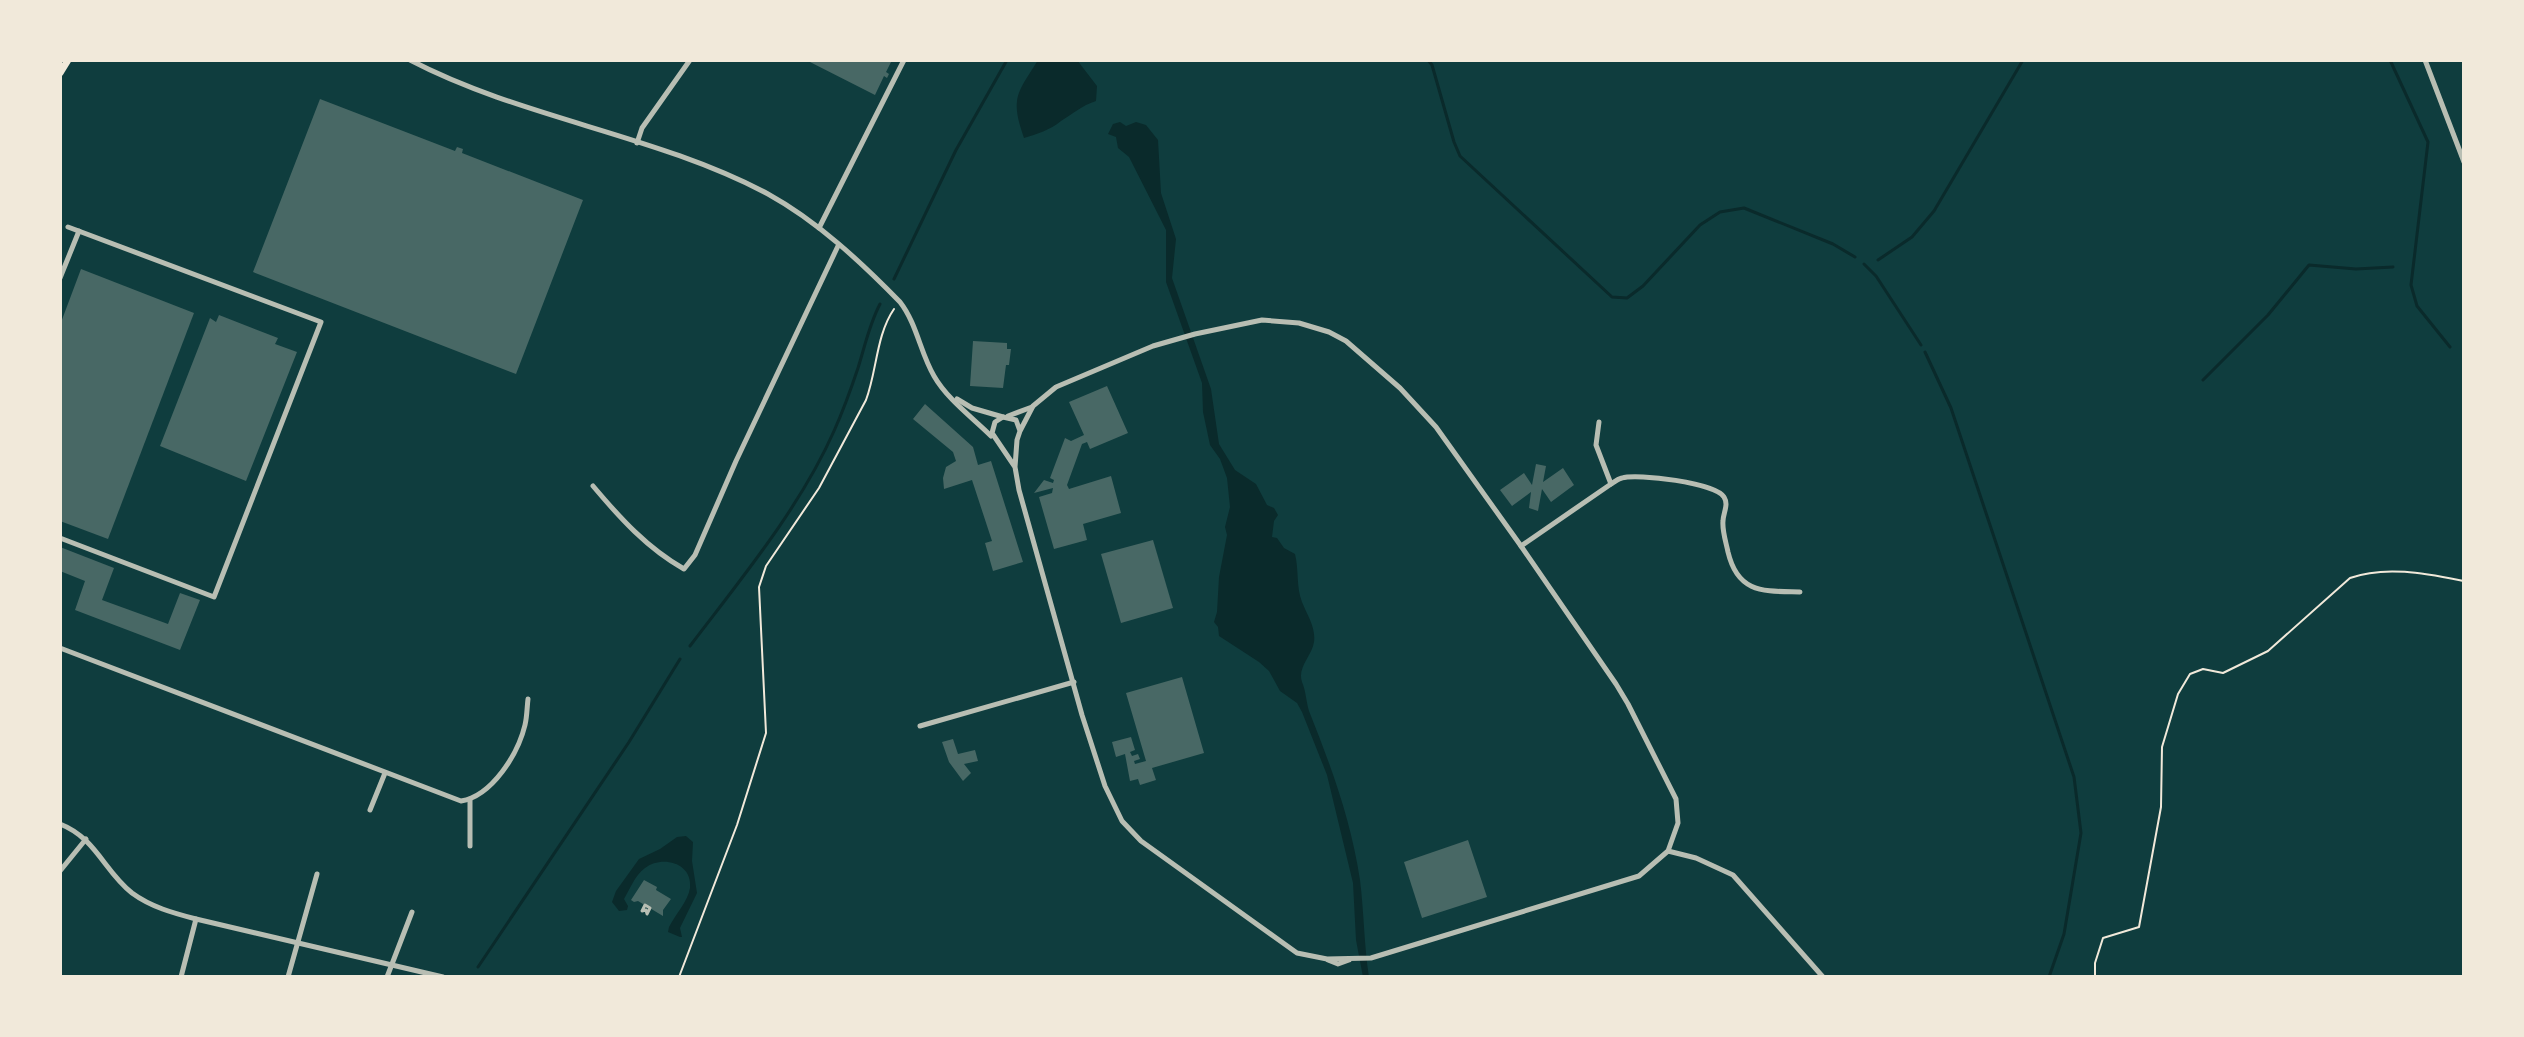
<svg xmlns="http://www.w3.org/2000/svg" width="2524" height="1037" font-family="Overpass,sans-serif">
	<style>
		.water { fill: #0a2a2b }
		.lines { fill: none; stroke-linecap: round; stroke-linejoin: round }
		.stream { stroke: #0a2a2b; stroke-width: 3 }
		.building { fill: #486865 }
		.path { stroke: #f1e9da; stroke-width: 2 }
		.pedestrian { stroke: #b8beb3; stroke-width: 3 }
		.minor { stroke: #b8beb3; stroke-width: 5 }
		.secondary { stroke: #f1e9da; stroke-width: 7 }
	</style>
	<rect width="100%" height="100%" fill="#0f3d3e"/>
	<g class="water">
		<path d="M 1038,60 L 1077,60 L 1097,86 L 1096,101 C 1081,106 1074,113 1061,121 C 1050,130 1037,134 1024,138 C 1010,98 1017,94 1038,60 Z"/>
		<path d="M 1120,122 L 1126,126 L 1136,122 L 1146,125 L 1158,140 L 1161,193 L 1176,239 L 1172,278 L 1211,389 L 1219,444 L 1235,470 L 1256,484 L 1267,505 L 1274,508 L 1278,515 L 1274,521 L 1272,537 L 1277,538 L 1284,548 L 1295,554 C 1299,570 1296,587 1302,602 C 1307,615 1316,627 1314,642 C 1312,656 1297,667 1302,682 C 1306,691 1306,701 1309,711 C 1331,766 1351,820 1360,880 C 1364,912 1364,945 1369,977 L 1363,977 L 1356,940 L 1353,883 L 1327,775 L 1302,712 L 1297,703 L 1280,691 L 1269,671 L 1259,662 L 1219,636 L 1218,627 L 1214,622 L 1217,612 L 1219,577 L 1227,535 L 1225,527 L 1230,507 L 1227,478 L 1220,459 L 1210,445 L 1203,412 L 1202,383 L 1166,282 L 1166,230 L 1129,157 L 1118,148 L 1116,137 L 1108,134 L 1113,124 Z"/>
		<path d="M 686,836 L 693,842 L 692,861 L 697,893 L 680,928 L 682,937 L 680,937 L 668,932 L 669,927 C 675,915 688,901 690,888 C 693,862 661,855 645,868 C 635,875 630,889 624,899 L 628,906 L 627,910 L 619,911 L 612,902 L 616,891 L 639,859 L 660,849 L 677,837 Z"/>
	</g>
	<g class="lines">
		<g class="stream">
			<path d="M 1428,60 L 1432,65 L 1454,142 L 1460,156 L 1612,297 L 1627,298 L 1643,286 L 1700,225 L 1720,212 L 1744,208 L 1833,244 L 1855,257"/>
			<path d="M 2390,60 L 2428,142 L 2411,285 L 2417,306 L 2450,347"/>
			<path d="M 1878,260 L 1912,237 L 1934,211 L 2023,60"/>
			<path d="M 1864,264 L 1876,276 L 1921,345"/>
			<path d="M 894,279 L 956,150 L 1007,60"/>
			<path d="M 1925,352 L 1951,408 L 2074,777 L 2081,833 L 2064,934 L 2049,977"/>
			<path d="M 2203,380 L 2268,315 L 2309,265 L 2356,269 L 2393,267"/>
			<path d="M 690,646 C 740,580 800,508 834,431 C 843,411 851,389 858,368 C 865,346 869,325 880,304"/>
			<path d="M 478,967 L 629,742 L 680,659"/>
		</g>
	</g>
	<g class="building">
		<path d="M 806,60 L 892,60 L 886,72 L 889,74 L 887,78 L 884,76 L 875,95 Z"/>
		<path d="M 320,99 L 455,151 L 457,147 L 463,149 L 462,153 L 583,200 L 516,374 L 253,272 Z"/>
		<path d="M 81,269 L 194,313 L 108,539 L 60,521 L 60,325 Z"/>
		<path d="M 219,315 L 278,338 L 275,344 L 297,352 L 246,481 L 160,446 L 210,318 L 216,322 Z"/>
		<path d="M 973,341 L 1007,343 L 1007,349 L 1011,349 L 1009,365 L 1006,365 L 1003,388 L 970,386 Z"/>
		<path d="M 1107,386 L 1128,433 L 1090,449 L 1087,442 L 1082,444 L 1067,485 L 1069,489 L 1111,476 L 1121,513 L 1083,524 L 1087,540 L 1054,549 L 1039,497 L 1052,493 L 1053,488 L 1034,493 L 1044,480 L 1053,483 L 1054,480 L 1050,478 L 1065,438 L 1071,441 L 1084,435 L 1069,402 Z"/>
		<path d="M 925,404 L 973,447 L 978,465 L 991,461 L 1023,562 L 993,571 L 985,543 L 992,541 L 972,480 L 944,489 L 943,478 L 946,467 L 956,461 L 953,452 L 913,419 Z"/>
		<path d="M 1536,464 L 1546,466 L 1543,482 L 1563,468 L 1574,485 L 1551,502 L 1542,489 L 1538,511 L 1529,508 L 1531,492 L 1512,506 L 1500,490 L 1524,473 L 1532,485 Z"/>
		<path d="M 1153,540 L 1173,608 L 1121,623 L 1101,554 Z"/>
		<path d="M 60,547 L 114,568 L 102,600 L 168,624 L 180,593 L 200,600 L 180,650 L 75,610 L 85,581 L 60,571 Z"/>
		<path d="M 1182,677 L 1204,753 L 1152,768 L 1156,780 L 1140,785 L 1138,779 L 1130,781 L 1125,754 L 1116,757 L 1112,742 L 1131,737 L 1135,750 L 1130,752 L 1132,756 L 1138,754 L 1140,759 L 1134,761 L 1135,764 L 1146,761 L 1126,693 Z"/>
		<path d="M 953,739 L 958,754 L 975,750 L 978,761 L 964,764 L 971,773 L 963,781 L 949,762 L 942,742 Z"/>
		<path d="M 1468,840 L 1487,897 L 1422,918 L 1404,862 Z"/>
		<path d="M 644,880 L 657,887 L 656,890 L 671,899 L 663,910 L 663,916 L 638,901 L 634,902 L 631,900 Z"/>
	</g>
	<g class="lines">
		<g class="path">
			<path d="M 679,977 L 737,825 L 766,733 L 759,587 L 766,566 L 819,488 L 866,400 C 877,371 876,335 894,309"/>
			<path d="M 2095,977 L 2095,963 L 2103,938 L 2139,927 L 2161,807 L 2162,747 L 2178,694 L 2190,674 L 2203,669 L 2223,673 L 2268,651 L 2350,578 C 2386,565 2428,574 2464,581"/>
		</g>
		<path class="pedestrian" d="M 645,905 L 650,908 L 647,914 L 646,910 L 642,911 Z"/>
		<g class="minor">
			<path d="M 410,60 C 523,119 655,134 768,194 C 817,221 861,262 900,302 C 917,324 920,352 934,376 C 947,399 973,418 991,436"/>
			<path d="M 2425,60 L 2464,162"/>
			<path d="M 637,143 L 642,128 L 690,60"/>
			<path d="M 819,228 L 904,60"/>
			<path d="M 60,278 L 79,231"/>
			<path d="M 957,399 L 972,408 L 1003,417"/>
			<path d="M 1008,416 L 1032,407"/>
			<path d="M 1015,467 L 992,433 L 995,422 L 1003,417 L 1016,420 L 1020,431 L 1017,440 L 1015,467 L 1019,490 L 1082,715 L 1105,786 L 1122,821 L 1141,841 L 1297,953 L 1327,959 L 1371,958 L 1639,876 L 1668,851 L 1678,823 L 1676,799 L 1628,704 L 1616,684 L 1521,546 L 1436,427 L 1400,388 L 1346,341 L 1329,332 L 1299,323 L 1262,320 L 1195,334 L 1153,346 L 1056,387 L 1033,406 L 1020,431"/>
			<path d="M 1611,484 C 1614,482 1618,479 1622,478 C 1637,473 1716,483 1724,497 C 1729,505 1723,513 1723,521 C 1722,531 1726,542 1728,552 C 1738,594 1764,591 1800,592"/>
			<path d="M 593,486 C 620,518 647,548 684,569 L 695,555 L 736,461 L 838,246"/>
			<path d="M 60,538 L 214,597 L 321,322 L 68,227"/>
			<path d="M 1521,546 L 1611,484 L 1596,445 L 1599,422"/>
			<path d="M 60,648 L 461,801 C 492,796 518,754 525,725 C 527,717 527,707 528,699"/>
			<path d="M 920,726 L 1074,682"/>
			<path d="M 370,810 L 385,773"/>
			<path d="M 60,824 C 96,838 104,871 132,893 C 151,907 173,913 196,919 L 443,977"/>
			<path d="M 470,846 L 470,799"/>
			<path d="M 1668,851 L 1696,858 L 1733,875 L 1823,977"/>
			<path d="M 60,871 L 86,839"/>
			<path d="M 1328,960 L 1338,964 L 1349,960"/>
			<path d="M 181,977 L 196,919"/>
			<path d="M 288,977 L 317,874"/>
			<path d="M 387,977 L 412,912"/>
		</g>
		<path class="secondary" d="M 60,73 L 68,60"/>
	</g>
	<rect width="2524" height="1037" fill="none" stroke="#f1e9da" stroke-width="124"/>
</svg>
